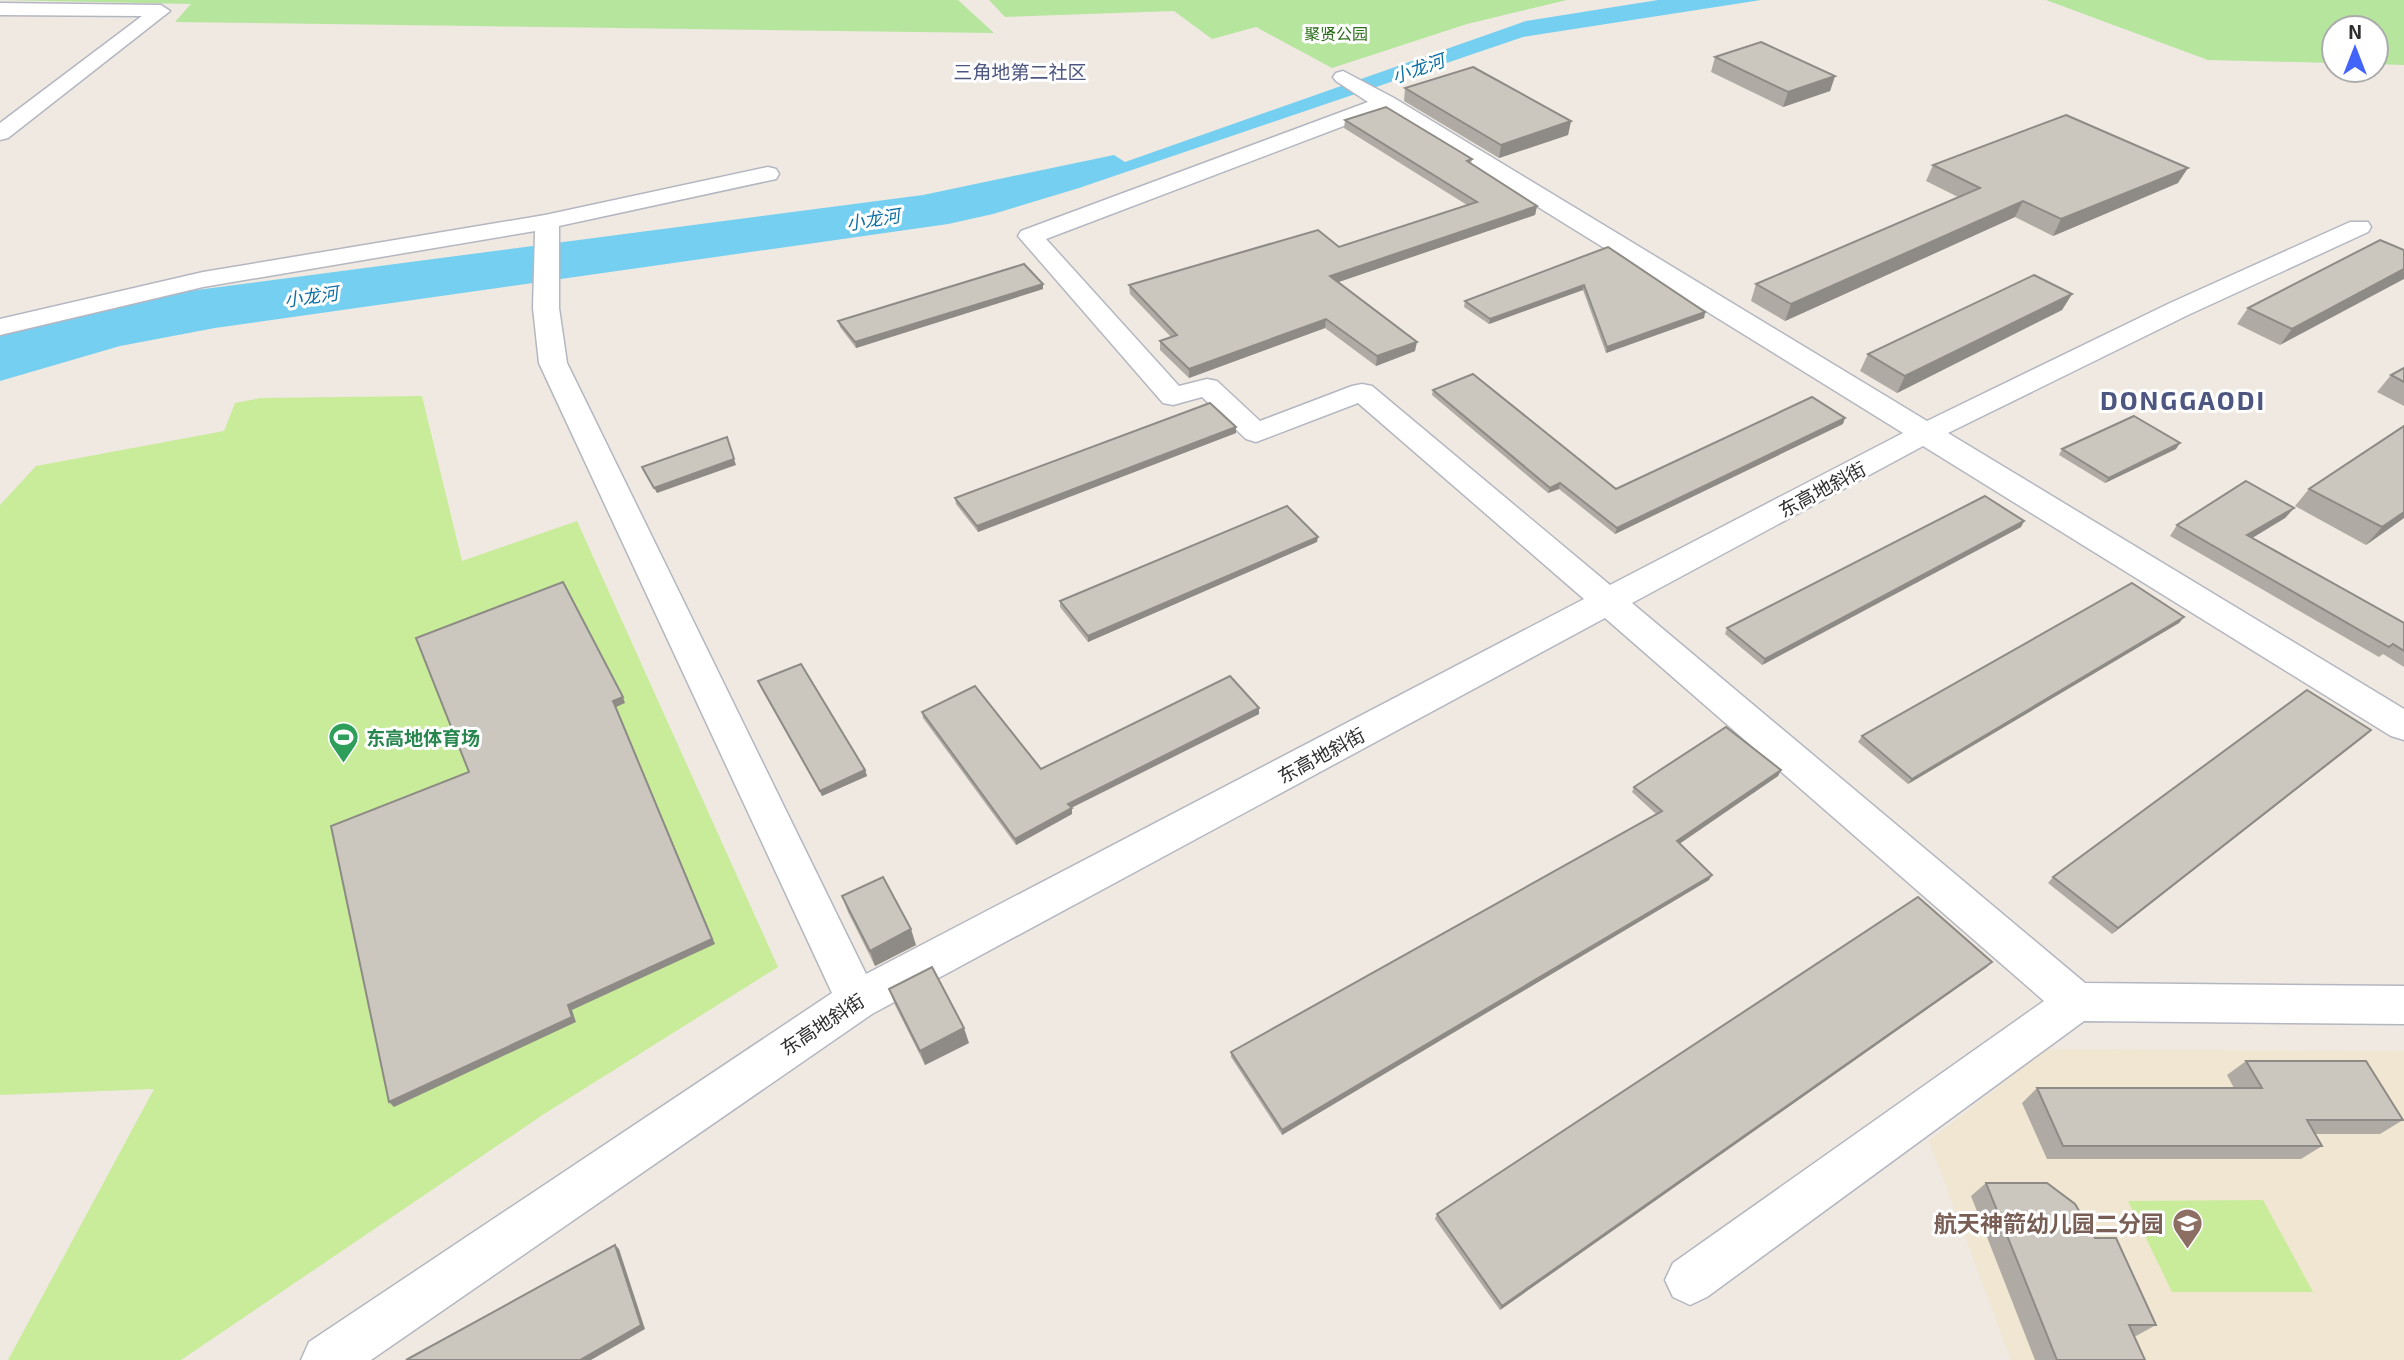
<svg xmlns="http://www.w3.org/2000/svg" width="2404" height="1360" font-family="'Exo 2','Noto Sans SC',sans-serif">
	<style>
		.education { fill: #f0e6d1 }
		.green { fill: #b6e59e }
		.pitch { fill: #c9ec9a }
		.water { fill: #75cff0 }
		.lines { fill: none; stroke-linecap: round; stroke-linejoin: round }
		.street-casing { stroke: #b4b7c1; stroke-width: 3 }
		.street { fill: #fff; fill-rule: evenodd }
		.wall { fill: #afaba4 }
		.shaded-wall { fill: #8e8b86 }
		.building { fill: #cbc7bf; stroke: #8e8b86; stroke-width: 2 }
		.labels { text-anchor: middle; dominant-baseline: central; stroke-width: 6; stroke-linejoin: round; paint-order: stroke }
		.far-park-label { font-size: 16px; fill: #2c6e1b; stroke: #fff }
		.far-water-label { font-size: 18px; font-style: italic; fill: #0d6fa3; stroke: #fff }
		.far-quarter-label { font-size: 19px; fill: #4d5680; stroke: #fff }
		.street-label { font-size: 19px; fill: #2e2e2e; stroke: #fff }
		.leisure-label { font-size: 19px; font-weight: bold; fill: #27864d; stroke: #fff; text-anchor: start }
		.near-education-label { font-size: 23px; font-weight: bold; fill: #785e54; stroke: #fff; text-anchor: end }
		.district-label { font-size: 26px; font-weight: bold; letter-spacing: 2px; fill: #4d5680; stroke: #fff }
	</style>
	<rect width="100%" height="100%" fill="#efe9e1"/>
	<path class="education" d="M 2046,1049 L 2404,1051 L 2404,1360 L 2011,1360 L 1929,1141 Z"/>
	<g class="green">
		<path d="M 0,0 L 958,0 L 994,33 L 175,22 L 191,4 Z"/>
		<path d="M 989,0 L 1567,0 L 1467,24 L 1332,68 L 1256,27 L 1212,39 L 1174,11 L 1005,17 Z"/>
		<path d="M 2046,0 L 2404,0 L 2404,65 L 2376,64 L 2376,28 L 2334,28 L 2334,63 L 2208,60 Z"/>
	</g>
	<g class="pitch">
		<path d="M 422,396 L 462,561 L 577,521 L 778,967 L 544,1114 L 181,1360 L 8,1360 L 154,1089 L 0,1095 L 0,505 L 36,466 L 224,431 L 235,403 L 261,398 Z"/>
		<path d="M 2263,1200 L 2313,1292 L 2172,1292 L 2128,1201 Z"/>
	</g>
	<path class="water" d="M 1658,0 L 1761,0 L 1523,37 L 1079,188 L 993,214 L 948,224 L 215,328 L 120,346 L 0,381 L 0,330 L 89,304 L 923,195 L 1114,155 L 1125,162 L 1526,21 Z"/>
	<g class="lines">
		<defs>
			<g id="street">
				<path d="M 0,3 L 161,5 L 170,11 L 8,138 L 0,140 L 0,123 L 142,16 L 0,15 Z"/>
				<path d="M 1343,71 L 1394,98 L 1927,421 L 2170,303 L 2350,222 L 2368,222 L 2371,227 L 2368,232 L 2188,315 L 1948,433 L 2404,709 L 2404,740 L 2391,736 L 1923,446 L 1632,603 L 2085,983 L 2404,986 L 2404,1024 L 2084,1021 L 1707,1297 L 1690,1305 L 1673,1297 L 1665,1280 L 1673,1263 L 2044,1001 L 1605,618 L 872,1014 L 371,1360 L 301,1360 L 309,1342 L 832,993 L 539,363 L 533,308 L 535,231 L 203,287 L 0,335 L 0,319 L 203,272 L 545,215 L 768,167 L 776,169 L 779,174 L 776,179 L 559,226 L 559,308 L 567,363 L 866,974 L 1584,599 L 1358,403 L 1256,442 L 1246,439 L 1202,397 L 1173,405 L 1163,403 L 1018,236 L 1021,231 L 1368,102 L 1336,81 L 1333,77 L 1336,73 ZM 1383,111 L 1903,433 L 1610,585 L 1372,386 L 1362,384 L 1352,386 L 1260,421 L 1217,381 L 1207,379 L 1179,386 L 1046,239 Z"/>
			</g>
		</defs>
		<use href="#street" class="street-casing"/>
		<use href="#street" class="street"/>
	</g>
	<g class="wall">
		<path d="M 1715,57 L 1835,76 L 1830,91 L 1783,107 L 1711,72 Z"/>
		<path d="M 1405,88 L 1571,121 L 1568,135 L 1499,158 L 1404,101 Z"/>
		<path d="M 1345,120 L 1472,159 L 1471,164 L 1537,206 L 1535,215 L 1338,282 L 1415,351 L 1376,366 L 1325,328 L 1189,378 L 1160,350 L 1160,341 L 1171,337 L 1130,294 L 1129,285 L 1339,247 L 1467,205 L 1344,128 Z"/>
		<path d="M 1933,165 L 2178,183 L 2053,236 L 2015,217 L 1785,321 L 1751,301 L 1756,284 L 1958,197 L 1926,181 Z"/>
		<path d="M 2380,240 L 2280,345 L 2237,324 L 2248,308 Z"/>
		<path d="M 1608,247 L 1705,312 L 1704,318 L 1606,353 L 1583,290 L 1489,324 L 1464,307 L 1465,301 Z"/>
		<path d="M 1043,289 L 856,348 L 840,327 L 838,321 Z"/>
		<path d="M 2072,294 L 2062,310 L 1897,393 L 1860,371 L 1868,354 Z"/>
		<path d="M 2404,368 L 2404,406 L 2377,392 L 2391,375 Z"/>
		<path d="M 1433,390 L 1616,489 L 1843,424 L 1615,534 L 1559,489 L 1548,493 L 1432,395 Z"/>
		<path d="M 2404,426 L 2404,518 L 2366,545 L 2295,506 L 2309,489 Z"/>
		<path d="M 1236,427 L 1236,433 L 978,532 L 956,504 L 955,498 Z"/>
		<path d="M 2062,449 L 2176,449 L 2105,483 L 2059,455 Z"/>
		<path d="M 2294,508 L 2285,518 L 2252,538 L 2404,623 L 2404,667 L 2383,654 L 2379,657 L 2170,536 L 2177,525 Z"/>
		<path d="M 2024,521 L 2021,527 L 1762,665 L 1725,634 L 1727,628 Z"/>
		<path d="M 1317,542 L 1088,642 L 1060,607 L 1060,601 Z"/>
		<path d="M 2184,617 L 2179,623 L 1908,784 L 1858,742 L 1862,736 Z"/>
		<path d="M 758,681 L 865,770 L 867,776 L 822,796 L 761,687 Z"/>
		<path d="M 1259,708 L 1259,714 L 1071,808 L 1072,814 L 1016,845 L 923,718 L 922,712 L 1041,769 Z"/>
		<path d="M 2371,730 L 2112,934 L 2048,883 L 2053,877 Z"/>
		<path d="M 1781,770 L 1778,776 L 1680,843 L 1709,880 L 1282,1135 L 1231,1057 L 1231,1052 L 1656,814 L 1632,792 L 1634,787 Z"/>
		<path d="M 842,896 L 916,945 L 875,966 L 848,912 Z"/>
		<path d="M 1987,967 L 1500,1310 L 1435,1219 L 1437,1214 Z"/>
		<path d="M 889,989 L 969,1043 L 925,1065 L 895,1005 Z"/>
		<path d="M 2246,1061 L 2403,1120 L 2380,1134 L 2315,1134 L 2322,1146 L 2301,1159 L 2047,1159 L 2022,1103 L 2037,1088 L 2234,1088 L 2227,1075 Z"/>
		<path d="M 1986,1183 L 2095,1238 L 2156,1325 L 2136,1336 L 2134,1336 L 2145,1360 L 2035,1360 L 1971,1196 Z"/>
	</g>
	<g class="shaded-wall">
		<path d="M 1835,76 L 1830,91 L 1783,107 L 1788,92 Z"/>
		<path d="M 1571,121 L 1568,135 L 1499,158 L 1501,145 Z"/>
		<path d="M 2188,168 L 2178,183 L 2053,236 L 2061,219 Z"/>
		<path d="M 2023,201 L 2015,217 L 1785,321 L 1791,304 Z"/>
		<path d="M 1537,206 L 1535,215 L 1330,285 L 1330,276 Z"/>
		<path d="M 2404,269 L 2404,279 L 2280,345 L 2292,329 Z"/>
		<path d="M 1043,284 L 1043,289 L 856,348 L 855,342 Z"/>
		<path d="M 1584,285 L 1583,290 L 1489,324 L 1490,319 Z"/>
		<path d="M 2072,294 L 2062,310 L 1897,393 L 1905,376 Z"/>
		<path d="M 1705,312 L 1704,318 L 1606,353 L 1607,347 Z"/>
		<path d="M 1326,319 L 1325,328 L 1189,378 L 1189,369 Z"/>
		<path d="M 1417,342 L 1415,351 L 1376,366 L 1377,356 Z"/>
		<path d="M 1845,418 L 1843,424 L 1615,534 L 1617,528 Z"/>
		<path d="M 1236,427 L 1236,433 L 978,532 L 977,526 Z"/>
		<path d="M 2180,443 L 2176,449 L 2105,483 L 2109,478 Z"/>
		<path d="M 734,459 L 736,465 L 657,493 L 654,488 Z"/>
		<path d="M 1560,483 L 1559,489 L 1548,493 L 1550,488 Z"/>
		<path d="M 2294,508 L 2285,518 L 2239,546 L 2247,535 Z"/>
		<path d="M 2404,512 L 2404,518 L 2366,545 L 2382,527 Z"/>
		<path d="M 2024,521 L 2021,527 L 1762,665 L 1765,659 Z"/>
		<path d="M 1318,537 L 1317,542 L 1088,642 L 1088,636 Z"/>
		<path d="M 2184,617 L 2179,623 L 1908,784 L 1912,779 Z"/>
		<path d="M 623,697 L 625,703 L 616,707 L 715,944 L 572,1010 L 576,1022 L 394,1107 L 389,1102 L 568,1005 L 613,701 Z"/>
		<path d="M 1259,708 L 1259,714 L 1069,809 L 1068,804 Z"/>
		<path d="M 2371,730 L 2365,736 L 2112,934 L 2118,928 Z"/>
		<path d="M 865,770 L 867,776 L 822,796 L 820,791 Z"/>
		<path d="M 1781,770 L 1778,776 L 1675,847 L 1677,841 Z"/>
		<path d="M 1072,808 L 1072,814 L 1016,845 L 1015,839 Z"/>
		<path d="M 1712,875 L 1709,880 L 1282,1135 L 1282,1130 Z"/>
		<path d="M 911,929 L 916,945 L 875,966 L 870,951 Z"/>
		<path d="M 1992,962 L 1987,967 L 1500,1310 L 1502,1306 Z"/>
		<path d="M 964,1028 L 969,1043 L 925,1065 L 920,1051 Z"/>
		<path d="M 615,1245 L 619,1249 L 645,1329 L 591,1360 L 580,1360 Z"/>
	</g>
	<g class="building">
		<path d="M 1761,42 L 1835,76 L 1788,92 L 1715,57 Z"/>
		<path d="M 1473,67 L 1571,121 L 1501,145 L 1405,88 Z"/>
		<path d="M 1386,107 L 1472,159 L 1467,161 L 1537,206 L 1330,276 L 1417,342 L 1377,356 L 1326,319 L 1189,369 L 1160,341 L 1177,335 L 1129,285 L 1318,230 L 1339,247 L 1477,202 L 1345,120 Z"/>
		<path d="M 2066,115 L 2188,168 L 2061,219 L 2023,201 L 1791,304 L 1756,284 L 1980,188 L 1933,165 Z"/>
		<path d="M 2380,240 L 2404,250 L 2404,269 L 2292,329 L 2248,308 Z"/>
		<path d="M 1608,247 L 1705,312 L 1607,347 L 1584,285 L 1490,319 L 1465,301 Z"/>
		<path d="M 1024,264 L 1043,284 L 855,342 L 838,321 Z"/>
		<path d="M 2034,275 L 2072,294 L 1905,376 L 1868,354 Z"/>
		<path d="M 2404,368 L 2404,382 L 2391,375 Z"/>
		<path d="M 1473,374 L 1616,489 L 1812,397 L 1845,418 L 1617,528 L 1560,483 L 1550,488 L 1433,390 Z"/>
		<path d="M 1210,403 L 1236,427 L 977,526 L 955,498 Z"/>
		<path d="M 2134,416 L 2180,443 L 2109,478 L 2062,449 Z"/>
		<path d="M 2404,426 L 2404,512 L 2382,527 L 2309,489 Z"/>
		<path d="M 727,437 L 734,459 L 654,488 L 642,467 Z"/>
		<path d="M 2246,481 L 2294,508 L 2247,535 L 2404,623 L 2404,651 L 2393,644 L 2389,647 L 2177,525 Z"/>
		<path d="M 1985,496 L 2024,521 L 1765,659 L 1727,628 Z"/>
		<path d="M 1287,506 L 1318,537 L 1088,636 L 1060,601 Z"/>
		<path d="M 563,582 L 623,697 L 613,701 L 712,939 L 568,1005 L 572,1017 L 389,1102 L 331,826 L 469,772 L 416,638 Z"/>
		<path d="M 2132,583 L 2184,617 L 1912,779 L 1862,736 Z"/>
		<path d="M 801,664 L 865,770 L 820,791 L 758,681 Z"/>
		<path d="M 1230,676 L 1259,708 L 1068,804 L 1072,808 L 1015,839 L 922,712 L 975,686 L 1041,769 Z"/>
		<path d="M 2307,690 L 2371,730 L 2118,928 L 2053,877 Z"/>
		<path d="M 1726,727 L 1781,770 L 1677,841 L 1712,875 L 1282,1130 L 1231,1052 L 1662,811 L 1634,787 Z"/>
		<path d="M 883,877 L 911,929 L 870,951 L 842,896 Z"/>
		<path d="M 1918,897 L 1992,962 L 1502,1306 L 1437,1214 Z"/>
		<path d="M 932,967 L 964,1028 L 920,1051 L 889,989 Z"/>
		<path d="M 2246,1061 L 2366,1061 L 2403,1120 L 2307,1120 L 2322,1146 L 2063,1146 L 2037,1088 L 2262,1088 Z"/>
		<path d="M 1986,1183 L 2047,1183 L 2075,1204 L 2095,1238 L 2116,1238 L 2156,1325 L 2129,1325 L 2145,1360 L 2057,1360 Z"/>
		<path d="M 615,1245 L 641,1325 L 580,1360 L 406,1360 Z"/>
	</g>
	<defs>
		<symbol id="stadium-pin" viewBox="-11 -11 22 30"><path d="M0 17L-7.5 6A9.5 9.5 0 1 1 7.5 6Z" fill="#2e9e5b" stroke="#fff"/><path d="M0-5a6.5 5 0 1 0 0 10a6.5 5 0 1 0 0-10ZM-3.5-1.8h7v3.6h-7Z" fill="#fff"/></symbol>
		<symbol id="school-pin" viewBox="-11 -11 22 30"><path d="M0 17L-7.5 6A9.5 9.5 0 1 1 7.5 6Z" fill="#8d6e63" stroke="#fff"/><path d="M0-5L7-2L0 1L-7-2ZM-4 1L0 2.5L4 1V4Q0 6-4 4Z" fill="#fff"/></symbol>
	</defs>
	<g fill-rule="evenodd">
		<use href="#stadium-pin" x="326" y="720" width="35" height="47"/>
		<use href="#school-pin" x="2170" y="1206" width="35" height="47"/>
	</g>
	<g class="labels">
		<g class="far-park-label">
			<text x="1336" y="33">聚贤公园</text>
		</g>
		<g class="far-water-label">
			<text transform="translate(1418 68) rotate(-19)">小龙河</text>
			<text transform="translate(873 219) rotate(-9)">小龙河</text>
			<text transform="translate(311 296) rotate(-8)">小龙河</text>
		</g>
		<g class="far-quarter-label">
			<text x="1020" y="71">三角地第二社区</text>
		</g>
		<g class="street-label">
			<text transform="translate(1822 489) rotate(-28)">东高地斜街</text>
			<text transform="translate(1321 755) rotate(-28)">东高地斜街</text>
			<text transform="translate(822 1024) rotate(-33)">东高地斜街</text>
		</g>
		<g class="leisure-label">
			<text x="366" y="737">东高地体育场</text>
		</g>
		<g class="near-education-label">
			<text x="2164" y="1223">航天神箭幼儿园二分园</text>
		</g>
		<g class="district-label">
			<text x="2183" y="399">DONGGAODI</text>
		</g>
	</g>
	<g transform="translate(2355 49)"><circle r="33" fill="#ffffff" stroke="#ababab" stroke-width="2"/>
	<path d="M0-5L12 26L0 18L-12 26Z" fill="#4264fb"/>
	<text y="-10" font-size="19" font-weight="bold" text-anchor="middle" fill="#2e2e2e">N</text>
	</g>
</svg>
